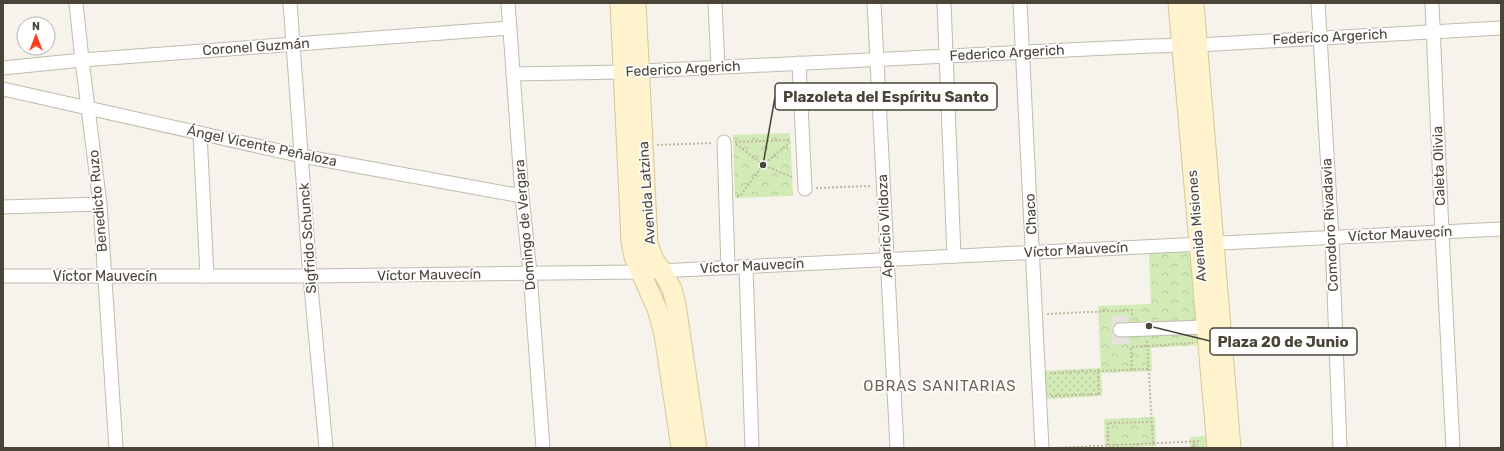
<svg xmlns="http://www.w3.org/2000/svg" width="1504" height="451" font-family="Rubik,sans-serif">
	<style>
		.grass { fill: url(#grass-dots) }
		.park { fill: url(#park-crowns) }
		.parking { fill: #e5e3e0 }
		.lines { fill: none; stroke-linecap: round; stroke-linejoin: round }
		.street-casing { stroke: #c2bbae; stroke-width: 15 }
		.secondary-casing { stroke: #d6c79b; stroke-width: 21 }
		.path { stroke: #c4b79f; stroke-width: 2; stroke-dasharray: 2 2; stroke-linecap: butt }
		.street { stroke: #fff; stroke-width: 13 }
		.secondary { stroke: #fff3cd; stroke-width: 19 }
		.labels { text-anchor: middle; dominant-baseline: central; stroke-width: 3.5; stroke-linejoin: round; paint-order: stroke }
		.street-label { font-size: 14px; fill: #4b4439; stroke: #fff }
		.neighbourhood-label { font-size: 15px; letter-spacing: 1px; fill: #6e6250; stroke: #fff }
		.leader { fill: none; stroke: #4b4439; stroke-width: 1.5 }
		.callout-dot { fill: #4b4439; stroke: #fff; stroke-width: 1.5 }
		.callout { fill: #fff; stroke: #4b4439; stroke-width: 1.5 }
		.callout-label { font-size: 15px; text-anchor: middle; font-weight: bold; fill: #4b4439 }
	</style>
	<defs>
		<pattern id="grass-dots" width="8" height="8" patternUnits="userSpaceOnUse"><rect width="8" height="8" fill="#d2eab5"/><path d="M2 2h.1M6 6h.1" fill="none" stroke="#b6ca9c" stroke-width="1.8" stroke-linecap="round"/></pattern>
		<pattern id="park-crowns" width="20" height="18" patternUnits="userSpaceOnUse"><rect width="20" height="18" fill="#d2eab5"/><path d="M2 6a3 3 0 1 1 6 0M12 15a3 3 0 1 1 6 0" fill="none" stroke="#b6ca9c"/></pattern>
	</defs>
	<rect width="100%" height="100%" fill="#f6f3ec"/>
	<path class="grass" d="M 1101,368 L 1102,396 L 1046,399 L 1044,371 Z"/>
	<g class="park">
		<path d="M 790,133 L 793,196 L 735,198 L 733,135 Z"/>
		<path d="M 1182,251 L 1190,253 L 1194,261 L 1201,345 L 1151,348 L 1152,371 L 1101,373 L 1098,306 L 1151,304 L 1149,253 Z"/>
		<path d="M 1155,417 L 1156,446 L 1105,448 L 1104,419 Z"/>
		<path d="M 1209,436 L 1210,448 L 1190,448 L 1190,437 Z"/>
	</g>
	<path class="parking" d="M 1128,315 L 1129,344 L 1112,345 L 1111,316 Z"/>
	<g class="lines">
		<defs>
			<g id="street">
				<path d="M 76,3 L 82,60 L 100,204 L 116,448"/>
				<path d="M 290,3 L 310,276 L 326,448"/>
				<path d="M 508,3 L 522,196 L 530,273 L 543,448"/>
				<path d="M 715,3 L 718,67"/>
				<path d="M 874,3 L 897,448"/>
				<path d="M 944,3 L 954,256"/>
				<path d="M 1020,3 L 1042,448"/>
				<path d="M 1318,3 L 1332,238 L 1340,448"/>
				<path d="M 1432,3 L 1442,232 L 1453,448"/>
				<path d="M 799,63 L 805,189"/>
				<path d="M 3,68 L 82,60 L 510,28"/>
				<path d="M 513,74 L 623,72 L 1150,46 L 1198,45 L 1501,28"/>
				<path d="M 3,89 L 302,156 L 522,196"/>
				<path d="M 200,133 L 207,276"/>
				<path d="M 724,142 L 728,268"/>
				<path d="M 3,207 L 100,204"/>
				<path d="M 746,267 L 752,448"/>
				<path d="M 3,276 L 310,276 L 639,272 L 1501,229"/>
				<path d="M 1120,330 L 1206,327"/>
			</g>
			<g id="secondary">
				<path d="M 620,3 L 631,242 L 634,257 L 657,309 L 664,334 L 681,448"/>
				<path d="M 636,3 L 648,244 L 654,260 L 662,271 L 672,289 L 676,304 L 697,448"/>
				<path d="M 1178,3 L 1217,448"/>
				<path d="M 1194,3 L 1231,448"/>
			</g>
		</defs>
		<use href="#street" class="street-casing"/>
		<use href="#secondary" class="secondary-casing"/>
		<g class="path">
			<path d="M 735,142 L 791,140"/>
			<path d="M 736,144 L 763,165 L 792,177"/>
			<path d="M 657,145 L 713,143"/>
			<path d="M 816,188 L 872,186"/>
			<path d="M 737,196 L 740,196 L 763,165 L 790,142"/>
			<path d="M 1047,314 L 1132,310 L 1132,317"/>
			<path d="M 1147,341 L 1153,443"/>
			<path d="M 1132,370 L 1131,347 L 1193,343"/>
			<path d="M 1050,373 L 1149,369"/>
			<path d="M 1051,396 L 1099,394 L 1098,371"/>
			<path d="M 1194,441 L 1194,448"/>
			<path d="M 1108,445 L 1108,423 L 1152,422"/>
			<path d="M 1053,448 L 1201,441"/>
		</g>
		<use href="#street" class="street"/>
		<use href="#secondary" class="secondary"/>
	</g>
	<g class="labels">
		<g class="street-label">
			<text transform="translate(1330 37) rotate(-3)">Federico Argerich</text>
			<text transform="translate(256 47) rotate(-4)">Coronel Guzmán</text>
			<text transform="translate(1007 53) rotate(-3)">Federico Argerich</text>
			<text transform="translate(683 69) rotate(-3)">Federico Argerich</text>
			<text transform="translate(262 146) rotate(12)">Ángel Vicente Peñaloza</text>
			<text transform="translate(1439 166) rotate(-92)">Caleta Olivia</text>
			<text transform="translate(647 193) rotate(-94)">Avenida Latzina</text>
			<text transform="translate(98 201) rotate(-95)">Benedicto Ruzo</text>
			<text transform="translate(1031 214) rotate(-93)">Chaco</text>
			<text transform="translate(525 225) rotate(-95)">Domingo de Vergara</text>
			<text transform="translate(1330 225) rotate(-93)">Comodoro Rivadavia</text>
			<text transform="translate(885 226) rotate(-93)">Aparicio Vildoza</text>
			<text transform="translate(1197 226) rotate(-95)">Avenida Misiones</text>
			<text transform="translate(1400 234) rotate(-3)">Víctor Mauvecín</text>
			<text transform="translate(308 238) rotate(-94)">Sigfrido Schunck</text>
			<text transform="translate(1076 250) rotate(-3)">Víctor Mauvecín</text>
			<text transform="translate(752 266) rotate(-3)">Víctor Mauvecín</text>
			<text transform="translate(429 275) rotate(-1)">Víctor Mauvecín</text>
			<text x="105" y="276">Víctor Mauvecín</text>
		</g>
		<g class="neighbourhood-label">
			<text x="940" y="386">OBRAS SANITARIAS</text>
		</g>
	</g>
	<path class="leader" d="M763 165L775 97M1149 326L1210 341"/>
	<g class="callout-dot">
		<circle cx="763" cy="165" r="4"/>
		<circle cx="1149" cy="326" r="4"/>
	</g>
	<g class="callout">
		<rect x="775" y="83" width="222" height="27" rx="4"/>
		<rect x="1210" y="328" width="147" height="27" rx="4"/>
	</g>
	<g class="callout-label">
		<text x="886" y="102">Plazoleta del Espíritu Santo</text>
		<text x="1283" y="347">Plaza 20 de Junio</text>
	</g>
	<rect width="1504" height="451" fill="none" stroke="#4b4439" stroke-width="8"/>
	<g transform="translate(36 36)"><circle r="19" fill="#ffffff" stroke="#b7b4b0"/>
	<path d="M0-3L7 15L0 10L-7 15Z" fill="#fc3f1d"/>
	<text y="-6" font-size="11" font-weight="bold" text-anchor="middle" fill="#4b4439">N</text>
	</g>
</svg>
